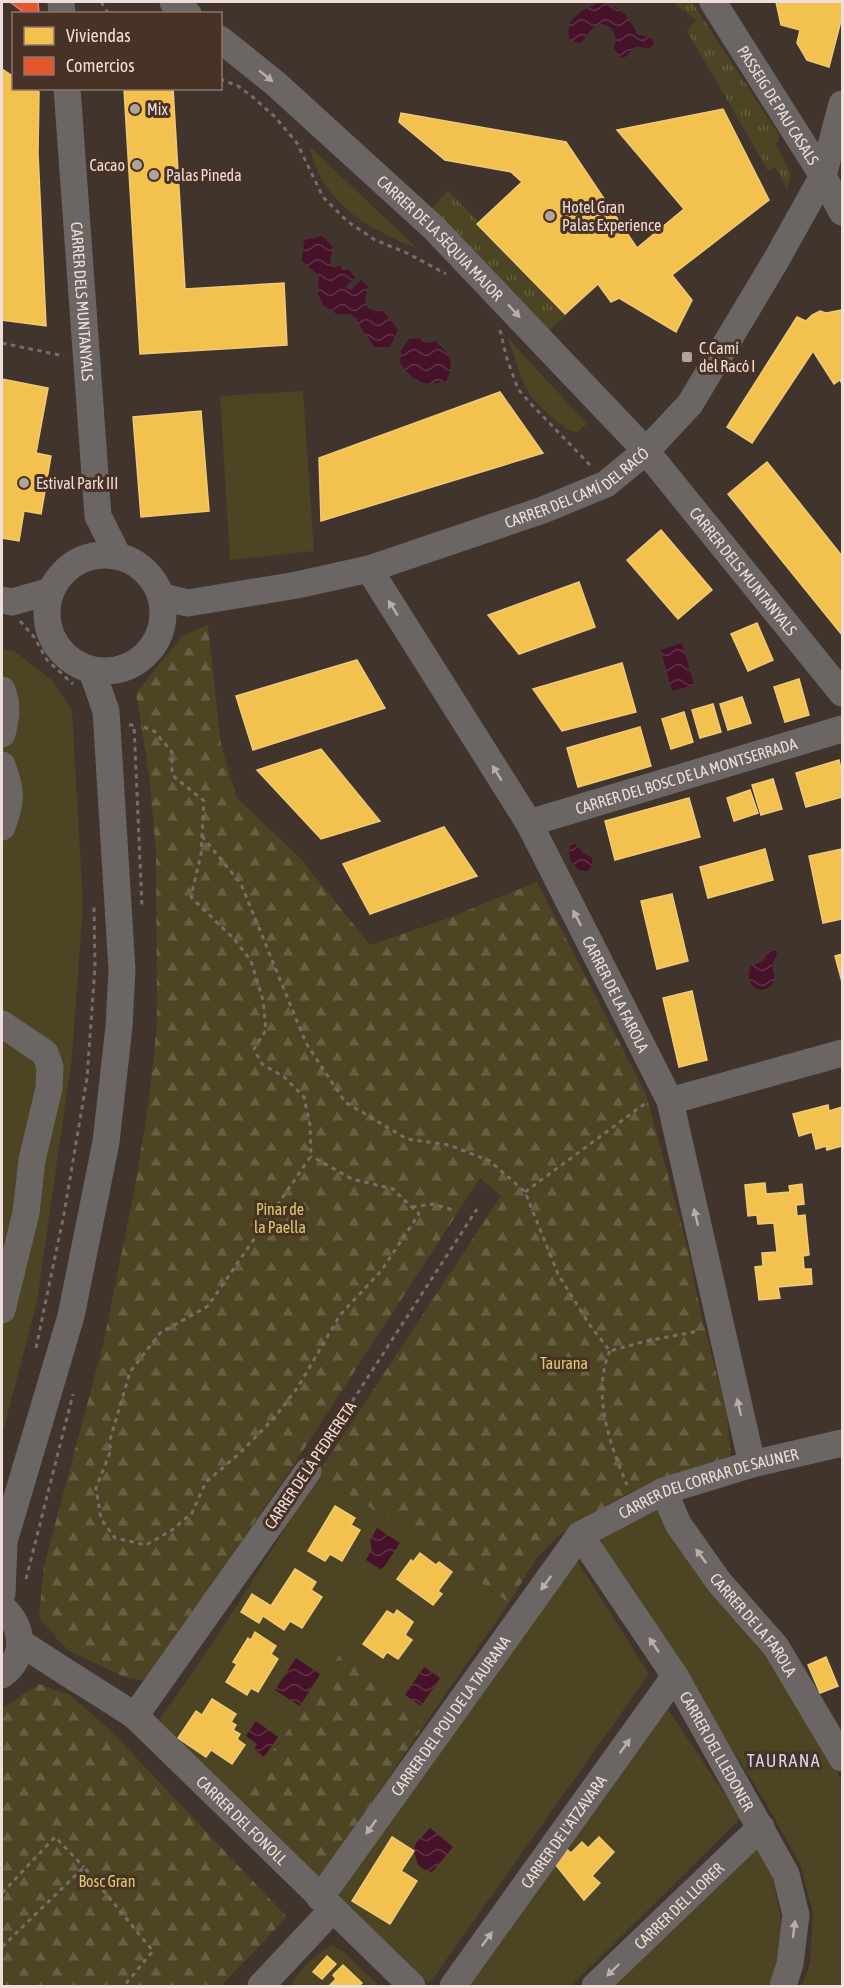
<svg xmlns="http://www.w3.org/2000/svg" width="844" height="1988" font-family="'Asap Condensed',sans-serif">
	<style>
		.green { fill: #4c4423 }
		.forest { fill: url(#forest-firs) }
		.park { fill: url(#park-tufts) }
		.water { fill: url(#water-waves) }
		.homes { fill: #f2c14e; stroke: #f1ca77; stroke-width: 1.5 }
		.shops { fill: #e4572e; stroke: #e78061; stroke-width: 1.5 }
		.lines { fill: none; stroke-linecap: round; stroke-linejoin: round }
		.path { stroke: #746e6a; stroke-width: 3; stroke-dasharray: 4.5 4.5; stroke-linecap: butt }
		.minor { stroke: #6b6663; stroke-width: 27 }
		.oneway { fill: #baaea9 }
		.poi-dot { fill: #b1a29c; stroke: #483125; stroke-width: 2 }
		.labels { text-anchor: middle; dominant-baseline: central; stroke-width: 6; stroke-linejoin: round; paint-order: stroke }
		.street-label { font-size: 16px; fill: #eeded7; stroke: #483125 }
		.poi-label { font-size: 16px; fill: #eeded7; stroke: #483125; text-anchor: start }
		.park-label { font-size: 16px; fill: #dccb6c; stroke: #483125 }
		.neighbourhood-label { font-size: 18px; letter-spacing: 1.5px; fill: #d1d7f3; stroke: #483125 }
	</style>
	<defs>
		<pattern id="forest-firs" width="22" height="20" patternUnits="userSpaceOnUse" patternTransform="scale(1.5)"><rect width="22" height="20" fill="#4c4423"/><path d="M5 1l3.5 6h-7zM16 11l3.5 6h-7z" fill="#665f42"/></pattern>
		<pattern id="park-tufts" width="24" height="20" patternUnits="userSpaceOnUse" patternTransform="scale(1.5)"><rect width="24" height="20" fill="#4c4423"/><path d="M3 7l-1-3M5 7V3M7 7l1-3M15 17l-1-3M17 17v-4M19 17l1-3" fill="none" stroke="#665f42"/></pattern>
		<pattern id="water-waves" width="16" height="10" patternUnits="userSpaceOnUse" patternTransform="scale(1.5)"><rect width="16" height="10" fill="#45122a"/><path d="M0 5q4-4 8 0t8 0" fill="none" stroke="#603448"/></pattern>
	</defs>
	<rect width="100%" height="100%" fill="#40342d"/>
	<g class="green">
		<path d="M 309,146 L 418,249 C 379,233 337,213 318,172 C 314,164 312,155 309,146 Z"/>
		<path d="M 507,337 L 587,424 L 577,432 C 567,431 561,425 553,418 C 518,390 523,375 507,337 Z"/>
		<path d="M 303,391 L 314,551 L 230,560 L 220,396 Z"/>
		<path d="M 2,649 L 14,651 L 52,680 L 72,710 L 83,905 L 72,1057 L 37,1302 L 2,1436 Z"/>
		<path d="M 317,1475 L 419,1538 L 509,1603 L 420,1731 L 347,1644 L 284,1736 L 236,1796 L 152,1729 C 212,1648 265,1562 317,1475 Z"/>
		<path d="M 660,1502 L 775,1661 L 842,1781 L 842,1986 L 802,1986 L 810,1963 L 813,1913 L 800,1864 L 766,1803 L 696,1692 L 607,1561 L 600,1536 Z"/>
		<path d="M 578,1562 L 649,1674 L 429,1984 L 337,1901 L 345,1884 L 564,1569 Z"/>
		<path d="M 665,1705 L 741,1818 L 571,1986 L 462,1986 Z"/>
		<path d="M 756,1848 L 772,1875 L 784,1933 L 770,1986 L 613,1986 Z"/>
		<path d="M 331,1945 L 343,1951 L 379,1986 L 292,1986 C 297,1968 316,1957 331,1945 Z"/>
	</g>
	<g class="forest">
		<path d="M 208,625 L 221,745 L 237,798 L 300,858 L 370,945 L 446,919 L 537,882 L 646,1094 L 688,1249 L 700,1309 L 727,1415 L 731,1456 L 690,1469 L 631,1492 L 607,1505 L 583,1522 L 559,1535 L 536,1559 L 509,1603 L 419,1538 L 317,1475 L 501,1196 L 480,1178 L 295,1463 L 146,1681 L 122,1676 L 68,1650 L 39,1618 L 44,1566 L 103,1345 L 135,1187 L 149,1100 L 157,1024 L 156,851 L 149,775 L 136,693 L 182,636 Z"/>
		<path d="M 347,1644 L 420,1731 L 318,1882 L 236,1796 L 284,1736 Z"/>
		<path d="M 39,1684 L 70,1695 L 111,1731 L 287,1917 L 221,1986 L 2,1986 L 2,1708 Z"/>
	</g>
	<g class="park">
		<path d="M 672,2 L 692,2 L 780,136 L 776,144 L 791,175 L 787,188 L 775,167 L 768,171 L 687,31 L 696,20 Z"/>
		<path d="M 448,191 L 569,313 L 544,334 L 428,212 Z"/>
	</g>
	<g class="water">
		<path d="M 600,3 C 624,8 627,15 638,35 L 649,37 L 653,40 L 653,45 L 649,48 C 646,48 639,46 635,47 C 629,51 629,57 621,58 L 614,48 C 619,37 611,20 597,25 C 589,29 587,38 580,43 L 571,41 C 560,21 585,7 600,3 Z"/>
		<path d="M 322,236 L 333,247 L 330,262 L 333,268 L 341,265 L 341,270 L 350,270 L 355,278 L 345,287 L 351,290 L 361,280 L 368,287 L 365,301 L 368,309 L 383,311 L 398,330 L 390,347 L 374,347 L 360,326 L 357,319 L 350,314 L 337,314 L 324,306 L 318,294 L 319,276 L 302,261 L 304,240 Z"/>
		<path d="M 420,338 L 422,342 L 430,343 L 435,341 C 449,353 456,363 446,381 C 422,387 414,382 400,363 L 401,351 L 409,339 Z"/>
		<path d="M 682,643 L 694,685 L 672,691 L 661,650 Z"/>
		<path d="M 574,844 L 579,846 L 582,852 L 592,858 L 592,866 L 587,871 L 579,870 C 571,863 567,857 570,846 Z"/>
		<path d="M 771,949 L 775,950 L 777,954 C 776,957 774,960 773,963 C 771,969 777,976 773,983 C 763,998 742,986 751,966 L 764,961 L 767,951 Z"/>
		<path d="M 377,1528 L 400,1543 L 382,1570 L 366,1560 L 372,1549 L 370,1541 Z"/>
		<path d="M 296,1658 L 320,1674 L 300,1706 L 275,1690 Z"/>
		<path d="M 424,1667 L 440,1678 L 421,1706 L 405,1695 Z"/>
		<path d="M 256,1721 L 278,1737 L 264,1757 L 254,1749 L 257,1744 L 246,1736 Z"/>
		<path d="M 430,1828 L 453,1847 L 432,1872 L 424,1870 L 418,1865 L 414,1851 L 416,1843 Z"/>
	</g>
	<g class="homes">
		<path d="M 776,2 L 842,2 L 842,17 L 829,67 L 807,60 L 797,43 L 800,30 L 781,25 Z"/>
		<path d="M 2,69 L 14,77 L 14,88 L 33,88 L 39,92 L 38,153 L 46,326 L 2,320 Z"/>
		<path d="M 173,88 L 185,289 L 284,283 L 287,345 L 140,354 L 124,89 Z"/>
		<path d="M 723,109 L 769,200 L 672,275 L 692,300 L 676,332 L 619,298 L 611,302 L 598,284 L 565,314 L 477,224 L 522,182 L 511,172 L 445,160 L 399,122 L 401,113 L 566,142 L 637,248 L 684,209 L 617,130 Z"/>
		<path d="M 842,310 L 842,384 L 840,380 L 834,384 L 813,351 L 752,443 L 727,427 L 797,317 L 806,321 L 812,315 L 820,311 L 826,313 Z"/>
		<path d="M 2,379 L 48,388 L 36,453 L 51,456 L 41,514 L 24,511 L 19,541 L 2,538 Z"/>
		<path d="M 500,392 L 543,453 L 321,521 L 319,458 Z"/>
		<path d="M 201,411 L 209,511 L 141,517 L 133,417 Z"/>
		<path d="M 767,462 L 842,556 L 842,635 L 728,494 Z"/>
		<path d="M 661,530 L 712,590 L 678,619 L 627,560 Z"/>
		<path d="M 579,582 L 595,627 L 519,654 L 488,615 Z"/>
		<path d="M 757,623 L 773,660 L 748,671 L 731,634 Z"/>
		<path d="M 357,660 L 385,708 L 253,750 L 236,696 Z"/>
		<path d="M 622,663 L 636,712 L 562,731 L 533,689 Z"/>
		<path d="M 799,679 L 809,715 L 785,722 L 774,687 Z"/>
		<path d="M 742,697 L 751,723 L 728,730 L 720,704 Z"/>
		<path d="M 713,704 L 721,732 L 700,738 L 692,710 Z"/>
		<path d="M 684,712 L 693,742 L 671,749 L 662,719 Z"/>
		<path d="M 640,727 L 651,766 L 578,787 L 567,748 Z"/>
		<path d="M 321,749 L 380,821 L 321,839 L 257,770 Z"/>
		<path d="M 839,760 L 842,773 L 842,797 L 806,807 L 796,773 Z"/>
		<path d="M 773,779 L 782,809 L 761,815 L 752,785 Z"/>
		<path d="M 750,790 L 758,813 L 734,821 L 727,798 Z"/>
		<path d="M 689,798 L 700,837 L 615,860 L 605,821 Z"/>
		<path d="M 444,827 L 477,876 L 370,914 L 343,864 Z"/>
		<path d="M 765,849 L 773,880 L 708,898 L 700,867 Z"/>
		<path d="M 842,849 L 842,919 L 823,923 L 809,856 Z"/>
		<path d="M 672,894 L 688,961 L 657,969 L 641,901 Z"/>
		<path d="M 842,954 L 842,982 L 835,956 Z"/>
		<path d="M 692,991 L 707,1060 L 679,1067 L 663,998 Z"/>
		<path d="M 828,1105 L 829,1111 L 842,1107 L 842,1146 L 827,1150 L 826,1146 L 816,1149 L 812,1132 L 799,1136 L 793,1114 Z"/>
		<path d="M 765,1183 L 766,1194 L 790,1192 L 789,1186 L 802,1184 L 804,1204 L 796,1205 L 797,1216 L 805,1215 L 809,1255 L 803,1256 L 804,1269 L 811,1269 L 812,1284 L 778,1287 L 780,1298 L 759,1300 L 755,1267 L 763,1266 L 762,1253 L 777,1252 L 774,1223 L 758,1224 L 757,1215 L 748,1216 L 745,1185 Z"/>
		<path d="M 335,1506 L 355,1518 L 351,1525 L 360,1530 L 342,1561 L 330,1554 L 325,1561 L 308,1551 Z"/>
		<path d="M 420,1553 L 436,1565 L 439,1562 L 452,1572 L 438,1591 L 442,1594 L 433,1605 L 397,1579 L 411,1560 L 413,1562 Z"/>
		<path d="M 295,1569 L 316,1582 L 311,1590 L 322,1597 L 302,1628 L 290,1621 L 284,1630 L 263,1616 L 259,1623 L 241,1612 L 252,1594 L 271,1606 Z"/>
		<path d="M 397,1610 L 413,1622 L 405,1635 L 412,1640 L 398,1659 L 387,1652 L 383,1658 L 363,1644 L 387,1611 L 394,1615 Z"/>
		<path d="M 255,1632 L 276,1646 L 271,1654 L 278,1659 L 258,1692 L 251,1688 L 247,1695 L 226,1682 L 237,1664 L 233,1662 L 248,1638 L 251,1640 Z"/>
		<path d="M 826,1657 L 838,1686 L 820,1693 L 808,1665 Z"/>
		<path d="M 212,1699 L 236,1714 L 231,1722 L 236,1725 L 233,1730 L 240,1734 L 237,1739 L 245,1745 L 232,1764 L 211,1750 L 206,1757 L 178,1738 L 196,1711 L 202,1715 Z"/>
		<path d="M 392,1837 L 414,1851 L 401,1871 L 417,1881 L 390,1924 L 352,1901 Z"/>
		<path d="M 599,1837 L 614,1852 L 592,1876 L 600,1883 L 584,1900 L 551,1859 L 562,1845 L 571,1853 L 582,1842 L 588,1848 Z"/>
		<path d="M 327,1956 L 336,1964 L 322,1979 L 313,1972 Z"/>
		<path d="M 343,1965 L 362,1983 L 359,1986 L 329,1986 L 336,1979 L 333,1975 Z"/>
	</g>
	<path class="shops" d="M 10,2 L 38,2 L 39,14 L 26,14 Z"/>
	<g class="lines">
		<g class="path">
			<path d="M 101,2 L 109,14"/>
			<path d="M 220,79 L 238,86 L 254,98 L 275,117 L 297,143 L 323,197 L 347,221 L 375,240 L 407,253 L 446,274"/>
			<path d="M 500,330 L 507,359 L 518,389 L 531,404 L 591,466"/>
			<path d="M 2,343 L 64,356"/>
			<path d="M 20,621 L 34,637 L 47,660 L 73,684"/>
			<path d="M 129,725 L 134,725 L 142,907"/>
			<path d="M 144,727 L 154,731 L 172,752 L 172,775 L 204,801 L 201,854 L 191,897 L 235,940 L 251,961 L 263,1000 L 266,1030 L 254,1049 L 262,1064 L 284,1077 L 304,1097 L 310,1125 L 311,1156 L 208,1306 L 160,1333 L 130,1372 L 109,1443 L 111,1450 L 96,1488 L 101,1519 L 115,1538 L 146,1545 L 172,1530 L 192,1513 L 206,1482 L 241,1452 L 274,1418 L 298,1387 L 340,1315 L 381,1271 L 419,1214 L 393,1189 L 352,1179 L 311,1156"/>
			<path d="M 202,836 L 241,884 L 306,1043 L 345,1102 L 407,1139 L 449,1145 L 490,1161 L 525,1192 L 558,1274 L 589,1324 L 610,1351 L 646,1341 L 699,1331"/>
			<path d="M 525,1192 L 647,1102"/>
			<path d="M 412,1207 L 433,1204 L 453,1210"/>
			<path d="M 36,1348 L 64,1214 L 87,1078 L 95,967 L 94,907"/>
			<path d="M 610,1351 C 591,1393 610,1445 627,1485"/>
			<path d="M 318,1454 L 477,1209"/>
			<path d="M 26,1579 L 73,1394"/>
			<path d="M 2,1893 L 55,1837 L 84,1867"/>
			<path d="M 2,1947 L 84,1867 L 153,1951 L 124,1986"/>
		</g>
		<g class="minor">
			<path d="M 61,2 L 62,14"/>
			<path d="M 173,2 L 188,14"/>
			<path id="s1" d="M 713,2 L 823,176 L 842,212"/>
			<path id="s2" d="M 220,39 L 276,84 L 434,228 L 646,451 L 842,693"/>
			<path id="s3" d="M 67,88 L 98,516 L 118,556"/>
			<circle cx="105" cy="613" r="58"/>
			<path id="s4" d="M 369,569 L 529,823 L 670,1101 L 752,1464"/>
			<path id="s5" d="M 162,597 L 188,603 L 297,585 L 369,569 L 543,510 L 606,484 L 646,451 L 690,404 L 775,262 L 823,176 L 842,104"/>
			<path d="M 2,600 L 12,602 L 51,591"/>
			<path d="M 2,690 C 8,705 6,718 2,734"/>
			<path d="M 2,765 C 12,793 12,798 2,827"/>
			<path id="s6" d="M 529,823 L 842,729"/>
			<path d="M 2,1024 L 45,1053 L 50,1067 L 49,1088 L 32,1160 L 26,1213 L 2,1310"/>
			<path d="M 670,1101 L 842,1053"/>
			<path id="s7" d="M 664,1491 L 678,1524 L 719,1582 L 776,1647 L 842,1758"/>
			<path id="s8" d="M 580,1535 L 675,1676 L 786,1874 L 796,1915 L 790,1964 L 783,1986"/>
			<path d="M 2,1548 L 71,1316 L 106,1142 L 119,1027 L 122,970 L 106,711 L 92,671"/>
			<path d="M 2,1594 L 4,1544"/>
			<path d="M 2,1607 C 24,1627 27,1656 2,1675"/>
			<path id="s9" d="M 20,1642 C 58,1668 97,1691 135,1716 L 412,1986"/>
			<path d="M 135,1716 L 308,1471"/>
			<path id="s10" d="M 320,1898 L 580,1535 L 664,1491 L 752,1464 L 842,1443"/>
			<path d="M 261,1986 L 332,1910"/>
			<path id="s11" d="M 453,1986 L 675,1676"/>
			<path id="s12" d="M 595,1986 L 761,1827"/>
		</g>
	</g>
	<defs><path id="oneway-solid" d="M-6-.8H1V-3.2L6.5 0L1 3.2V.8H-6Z" transform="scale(1.5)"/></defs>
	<g class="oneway">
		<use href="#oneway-solid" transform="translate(266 76) rotate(39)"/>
		<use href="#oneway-solid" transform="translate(514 311) rotate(47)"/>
		<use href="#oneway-solid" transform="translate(393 608) rotate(-122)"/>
		<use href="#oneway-solid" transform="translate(497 773) rotate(-122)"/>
		<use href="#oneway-solid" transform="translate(577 918) rotate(-117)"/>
		<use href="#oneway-solid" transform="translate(696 1217) rotate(-103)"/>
		<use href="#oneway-solid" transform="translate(739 1407) rotate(-103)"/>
		<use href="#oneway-solid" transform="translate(701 1556) rotate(-126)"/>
		<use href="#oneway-solid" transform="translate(546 1583) rotate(126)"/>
		<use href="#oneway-solid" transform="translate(654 1645) rotate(-124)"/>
		<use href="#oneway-solid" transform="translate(625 1746) rotate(-54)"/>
		<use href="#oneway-solid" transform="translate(371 1827) rotate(126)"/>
		<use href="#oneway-solid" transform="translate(794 1929) rotate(-83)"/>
		<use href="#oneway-solid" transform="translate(487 1939) rotate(-54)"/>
		<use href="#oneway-solid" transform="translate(613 1970) rotate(136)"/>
	</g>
	<g class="poi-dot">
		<circle cx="135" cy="109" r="6"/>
		<circle cx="137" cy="165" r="6"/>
		<circle cx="154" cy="175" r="6"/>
		<circle cx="550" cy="216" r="6"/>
		<rect x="681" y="351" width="12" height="12" rx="3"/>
		<circle cx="24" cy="483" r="6"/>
	</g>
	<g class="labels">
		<g class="street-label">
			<text stroke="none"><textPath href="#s1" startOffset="122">PASSEIG DE PAU CASALS</textPath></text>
			<text stroke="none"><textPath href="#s2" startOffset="297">CARRER DE LA SÈQUIA MAJOR</textPath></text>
			<text stroke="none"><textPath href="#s3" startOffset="214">CARRER DELS MUNTANYALS</textPath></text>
			<text stroke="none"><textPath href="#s5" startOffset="435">CARRER DEL CAMÍ DEL RACÓ</textPath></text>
			<text stroke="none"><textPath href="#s2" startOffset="748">CARRER DELS MUNTANYALS</textPath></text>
			<text stroke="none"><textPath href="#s6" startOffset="164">CARRER DEL BOSC DE LA MONTSERRADA</textPath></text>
			<text stroke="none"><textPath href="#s4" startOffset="492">CARRER DE LA FAROLA</textPath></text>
			<text transform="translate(310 1465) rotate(-56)">CARRER DE LA PEDRERETA</text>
			<text stroke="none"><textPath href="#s10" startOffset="586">CARRER DEL CORRAR DE SAUNER</textPath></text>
			<text stroke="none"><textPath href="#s7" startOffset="162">CARRER DE LA FAROLA</textPath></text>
			<text stroke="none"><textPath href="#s10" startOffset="224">CARRER DEL POU DE LA TAURANA</textPath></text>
			<text stroke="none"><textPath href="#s8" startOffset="256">CARRER DEL LLEDONER</textPath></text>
			<text stroke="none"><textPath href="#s9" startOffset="286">CARRER DEL FONOLL</textPath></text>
			<text stroke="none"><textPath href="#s11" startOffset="190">CARRER DE L'ATZAVARA</textPath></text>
			<text stroke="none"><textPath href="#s12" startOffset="116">CARRER DEL LLORER</textPath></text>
		</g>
		<g class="poi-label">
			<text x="147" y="109">Mix</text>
			<text x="125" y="165" text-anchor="end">Cacao</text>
			<text x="166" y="175">Palas Pineda</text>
			<text x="562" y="207">Hotel Gran<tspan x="562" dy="18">Palas Experience</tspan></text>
			<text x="699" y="348">C.Camí<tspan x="699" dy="18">del Racó I</tspan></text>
			<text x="36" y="483">Estival Park III</text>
		</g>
		<g class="park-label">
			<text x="280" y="1209">Pinar de<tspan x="280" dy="18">la Paella</tspan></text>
			<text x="564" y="1363">Taurana</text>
			<text x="107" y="1881">Bosc Gran</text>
		</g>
		<g class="neighbourhood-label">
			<text x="784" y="1760">TAURANA</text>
		</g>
	</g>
	<rect width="844" height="1988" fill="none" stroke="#eeded7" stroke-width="6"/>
	<rect x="12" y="12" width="210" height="78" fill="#483125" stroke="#8a766c" stroke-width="1.5"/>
	<rect x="24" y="27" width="30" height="18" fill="#f2c14e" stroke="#8a766c" stroke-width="1.5"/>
	<text x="66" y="42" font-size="18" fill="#eeded7">Viviendas</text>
	<rect x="24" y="57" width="30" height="18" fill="#e4572e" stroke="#8a766c" stroke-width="1.5"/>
	<text x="66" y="72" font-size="18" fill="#eeded7">Comercios</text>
</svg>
